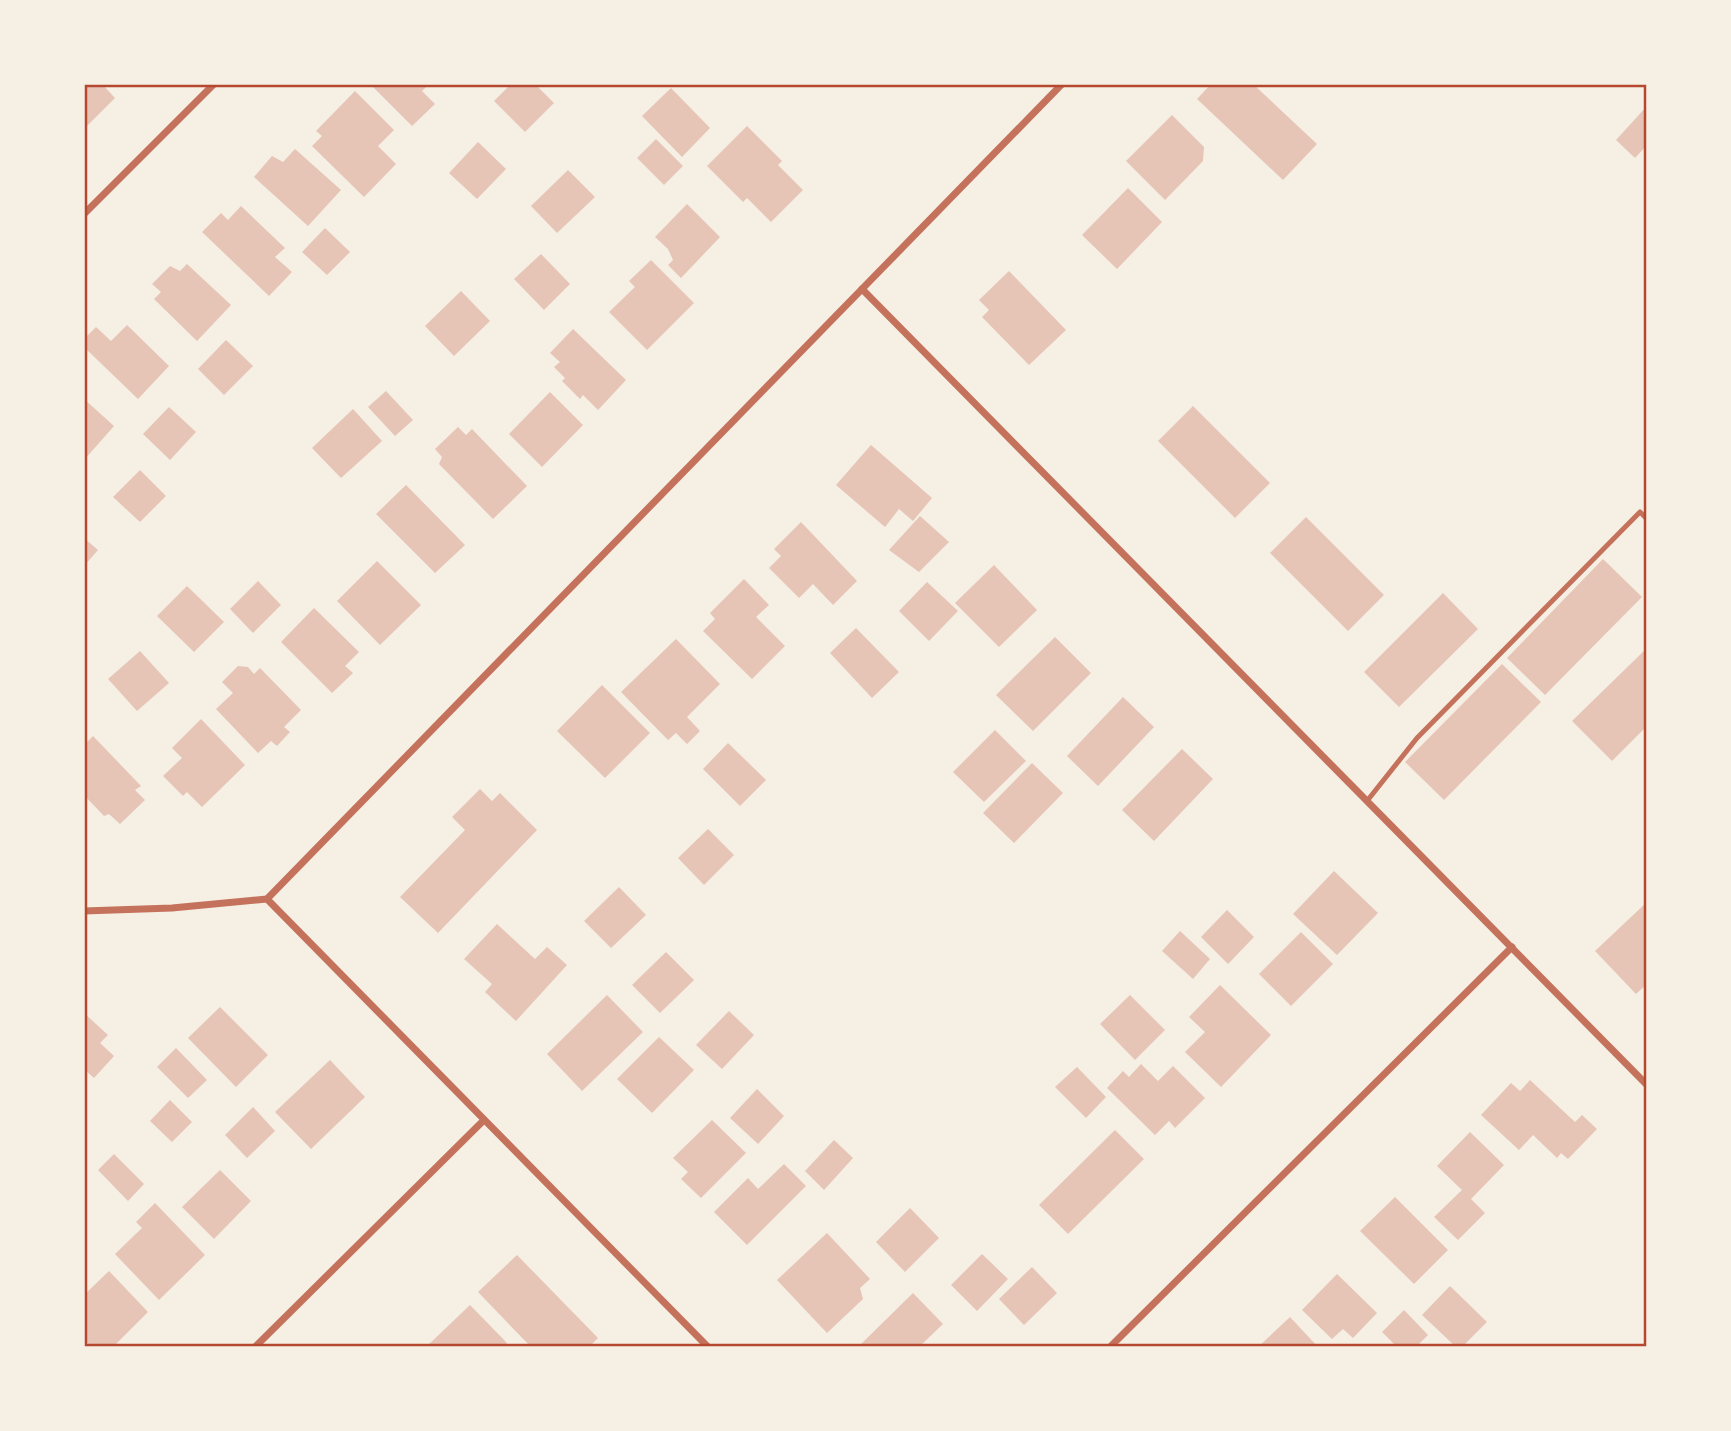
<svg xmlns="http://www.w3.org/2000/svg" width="1731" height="1431" font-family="'Fira Sans Condensed',sans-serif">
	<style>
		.building { fill: #e6c5b7 }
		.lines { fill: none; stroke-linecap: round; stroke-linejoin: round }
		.service { stroke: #c5725c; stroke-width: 5 }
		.minor { stroke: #c5725c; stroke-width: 7 }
		.neatline { fill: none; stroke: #b5482f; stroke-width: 2.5 }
	</style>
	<rect width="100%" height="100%" fill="#f6efe4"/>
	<g class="building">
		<path d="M 84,84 L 102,84 L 115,98 L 84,129 Z"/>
		<path d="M 370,84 L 429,84 L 422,91 L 435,104 L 412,126 Z"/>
		<path d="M 511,84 L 535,84 L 554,103 L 525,132 L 494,101 Z"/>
		<path d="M 1211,84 L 1253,84 L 1317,144 L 1283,180 L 1197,99 Z"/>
		<path d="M 671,88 L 710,128 L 682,157 L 642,116 Z"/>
		<path d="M 355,91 L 394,130 L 378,146 L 396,164 L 364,197 L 312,146 L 322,136 L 316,131 Z"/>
		<path d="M 1647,106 L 1647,145 L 1635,158 L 1616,140 Z"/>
		<path d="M 1172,115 L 1204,147 L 1203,161 L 1165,200 L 1126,161 Z"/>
		<path d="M 747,126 L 782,161 L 778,165 L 803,190 L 771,222 L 747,198 L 743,202 L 707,166 Z"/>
		<path d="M 656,139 L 683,166 L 664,185 L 637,158 Z"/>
		<path d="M 478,142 L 506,169 L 477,199 L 449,173 Z"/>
		<path d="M 295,149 L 341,190 L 308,226 L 254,177 L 272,156 L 283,162 Z"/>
		<path d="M 568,170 L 595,197 L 557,233 L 531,206 Z"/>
		<path d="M 1128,188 L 1162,222 L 1117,269 L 1082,235 Z"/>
		<path d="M 687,204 L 720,237 L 681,278 L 668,265 L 673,260 L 668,249 L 655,237 Z"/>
		<path d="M 241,206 L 285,248 L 275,257 L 292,272 L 269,296 L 202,232 L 221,213 L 228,220 Z"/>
		<path d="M 325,228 L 350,252 L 327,275 L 302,252 Z"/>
		<path d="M 541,254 L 570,284 L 544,310 L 514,279 Z"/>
		<path d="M 651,260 L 694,303 L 647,350 L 609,312 L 635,287 L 629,281 Z"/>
		<path d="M 187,264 L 231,305 L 197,341 L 154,299 L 161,292 L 152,284 L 170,266 L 180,271 Z"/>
		<path d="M 1009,271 L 1066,330 L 1029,365 L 982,317 L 989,310 L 979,300 Z"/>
		<path d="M 461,291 L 490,321 L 454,356 L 425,326 Z"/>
		<path d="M 127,325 L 169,366 L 138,399 L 84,347 L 84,339 L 96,327 L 111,341 Z"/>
		<path d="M 573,329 L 626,380 L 598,410 L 583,395 L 580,399 L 562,381 L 565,378 L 554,367 L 560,362 L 550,353 Z"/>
		<path d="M 226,340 L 253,366 L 224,395 L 198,369 Z"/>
		<path d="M 386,391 L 413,420 L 395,436 L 368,407 Z"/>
		<path d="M 550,392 L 583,425 L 542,467 L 509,434 Z"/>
		<path d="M 84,399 L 114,426 L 84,460 Z"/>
		<path d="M 1193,406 L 1270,483 L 1235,518 L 1158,441 Z"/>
		<path d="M 169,407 L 196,432 L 170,460 L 143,434 Z"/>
		<path d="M 353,409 L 382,441 L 341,478 L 312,448 Z"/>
		<path d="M 458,427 L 466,435 L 472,429 L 527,486 L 493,519 L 439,464 L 442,457 L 435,449 Z"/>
		<path d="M 871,445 L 932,498 L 913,521 L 899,509 L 885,527 L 836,485 Z"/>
		<path d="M 140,470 L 166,496 L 140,522 L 113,497 Z"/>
		<path d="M 406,485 L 465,545 L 435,573 L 376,514 Z"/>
		<path d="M 920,516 L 949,542 L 919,572 L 889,550 Z"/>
		<path d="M 1306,517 L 1384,595 L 1348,631 L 1270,553 Z"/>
		<path d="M 801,522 L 857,581 L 833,605 L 813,584 L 799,598 L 769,568 L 781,556 L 774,549 Z"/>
		<path d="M 84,538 L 98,550 L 84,566 Z"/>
		<path d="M 1603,559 L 1642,597 L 1545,695 L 1507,658 Z"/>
		<path d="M 377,561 L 421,605 L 380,645 L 337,601 Z"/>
		<path d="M 994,565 L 1037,610 L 999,647 L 955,603 Z"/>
		<path d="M 744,579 L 769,605 L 756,617 L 785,646 L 752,679 L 703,631 L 715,619 L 710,613 Z"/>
		<path d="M 258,581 L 281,605 L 253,633 L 230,609 Z"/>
		<path d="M 927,582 L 958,611 L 929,641 L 899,611 Z"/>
		<path d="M 187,586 L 224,622 L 194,652 L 157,616 Z"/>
		<path d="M 1443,593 L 1478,629 L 1399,707 L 1364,672 Z"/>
		<path d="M 314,608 L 359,652 L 345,666 L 353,673 L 332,693 L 281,642 Z"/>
		<path d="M 856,628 L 899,672 L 872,698 L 830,653 Z"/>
		<path d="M 1055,637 L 1091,673 L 1033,731 L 996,695 Z"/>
		<path d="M 676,639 L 720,684 L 687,717 L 700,731 L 687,744 L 676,733 L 668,740 L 621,692 Z"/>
		<path d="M 1647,648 L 1647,726 L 1612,761 L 1572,721 Z"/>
		<path d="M 140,651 L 169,683 L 137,711 L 108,679 Z"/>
		<path d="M 1502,664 L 1541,702 L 1444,800 L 1405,762 Z"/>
		<path d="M 238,666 L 248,667 L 254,674 L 260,668 L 301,710 L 284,727 L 290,732 L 277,746 L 271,741 L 258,753 L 216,709 L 233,693 L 222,682 Z"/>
		<path d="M 602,685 L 650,733 L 605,778 L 557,731 Z"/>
		<path d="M 1123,697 L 1154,727 L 1098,786 L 1067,756 Z"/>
		<path d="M 201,719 L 245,765 L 202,807 L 187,792 L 183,796 L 163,776 L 182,758 L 172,748 Z"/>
		<path d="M 995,730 L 1026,761 L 984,802 L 953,772 Z"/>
		<path d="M 93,736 L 141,786 L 135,790 L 145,800 L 120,824 L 109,814 L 104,816 L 84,795 L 84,745 Z"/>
		<path d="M 728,743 L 766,780 L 740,806 L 703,769 Z"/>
		<path d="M 1182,749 L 1213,779 L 1154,841 L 1122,810 Z"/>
		<path d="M 1032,763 L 1063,793 L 1014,843 L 983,813 Z"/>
		<path d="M 480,789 L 492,801 L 500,793 L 537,830 L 438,933 L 400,897 L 465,830 L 452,817 Z"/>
		<path d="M 708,829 L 734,855 L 704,885 L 678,858 Z"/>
		<path d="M 1334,871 L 1378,913 L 1337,955 L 1293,914 Z"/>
		<path d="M 619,887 L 646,915 L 611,948 L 584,921 Z"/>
		<path d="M 1647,902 L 1647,984 L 1636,994 L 1595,951 Z"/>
		<path d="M 1227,910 L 1254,937 L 1228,964 L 1201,937 Z"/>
		<path d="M 497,924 L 535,959 L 547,947 L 567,965 L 516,1021 L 485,992 L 492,984 L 464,959 Z"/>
		<path d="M 1180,931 L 1210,959 L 1193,979 L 1162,951 Z"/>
		<path d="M 1301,932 L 1333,964 L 1291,1006 L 1259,974 Z"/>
		<path d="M 666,952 L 694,980 L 660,1013 L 632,985 Z"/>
		<path d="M 1220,985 L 1271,1035 L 1221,1087 L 1185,1052 L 1205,1032 L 1189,1017 Z"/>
		<path d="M 607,995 L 643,1032 L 582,1091 L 547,1054 Z"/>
		<path d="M 1130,995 L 1165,1030 L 1135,1060 L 1100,1024 Z"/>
		<path d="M 220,1007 L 268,1055 L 236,1087 L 188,1038 Z"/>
		<path d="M 729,1011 L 754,1035 L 722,1069 L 696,1045 Z"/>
		<path d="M 84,1013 L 108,1035 L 100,1043 L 114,1056 L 94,1078 L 84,1069 Z"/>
		<path d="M 659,1037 L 694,1070 L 652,1113 L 617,1079 Z"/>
		<path d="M 176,1048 L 207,1080 L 188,1098 L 157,1067 Z"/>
		<path d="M 330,1060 L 365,1097 L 311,1149 L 275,1112 Z"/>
		<path d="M 1141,1064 L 1158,1081 L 1173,1066 L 1205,1098 L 1175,1128 L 1169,1121 L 1155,1135 L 1107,1088 L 1123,1071 L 1129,1077 Z"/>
		<path d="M 1077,1067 L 1106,1097 L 1086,1118 L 1055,1087 Z"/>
		<path d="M 1530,1080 L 1575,1122 L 1582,1115 L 1597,1129 L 1568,1159 L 1561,1153 L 1557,1158 L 1533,1135 L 1519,1150 L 1481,1115 L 1511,1083 L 1520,1091 Z"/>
		<path d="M 757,1089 L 784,1116 L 758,1144 L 730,1118 Z"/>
		<path d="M 170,1100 L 192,1122 L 172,1142 L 150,1121 Z"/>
		<path d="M 253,1107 L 275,1131 L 247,1158 L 225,1135 Z"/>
		<path d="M 712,1120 L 746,1153 L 701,1198 L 681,1179 L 688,1172 L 673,1158 Z"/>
		<path d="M 1115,1130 L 1144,1159 L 1068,1234 L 1039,1205 Z"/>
		<path d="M 1470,1132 L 1504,1165 L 1471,1199 L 1485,1213 L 1458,1240 L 1434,1217 L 1462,1190 L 1437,1166 Z"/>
		<path d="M 834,1140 L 853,1158 L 824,1190 L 805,1171 Z"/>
		<path d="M 114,1154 L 144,1184 L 128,1201 L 98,1170 Z"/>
		<path d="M 784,1164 L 806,1186 L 747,1245 L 714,1212 L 748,1178 L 758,1189 Z"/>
		<path d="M 220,1170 L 251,1201 L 214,1239 L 182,1207 Z"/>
		<path d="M 1395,1197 L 1448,1250 L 1414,1284 L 1360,1231 Z"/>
		<path d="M 155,1203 L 205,1255 L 159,1300 L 115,1254 L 142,1228 L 136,1222 Z"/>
		<path d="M 910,1208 L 939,1238 L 905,1272 L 876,1242 Z"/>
		<path d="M 827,1233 L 870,1279 L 860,1288 L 863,1299 L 827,1333 L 777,1280 Z"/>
		<path d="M 982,1254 L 1008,1279 L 977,1311 L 951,1285 Z"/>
		<path d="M 517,1255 L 598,1338 L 589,1347 L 544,1347 L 541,1344 L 531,1347 L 478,1292 Z"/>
		<path d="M 1032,1267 L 1057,1293 L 1024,1325 L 999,1299 Z"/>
		<path d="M 109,1271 L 148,1312 L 113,1347 L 91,1347 L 84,1339 L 84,1295 Z"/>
		<path d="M 1337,1274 L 1377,1313 L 1353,1338 L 1343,1329 L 1332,1339 L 1302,1310 Z"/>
		<path d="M 1450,1286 L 1487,1322 L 1462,1347 L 1456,1347 L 1422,1315 Z"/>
		<path d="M 913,1293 L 943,1324 L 919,1347 L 858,1347 Z"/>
		<path d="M 470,1305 L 507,1343 L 503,1347 L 426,1347 Z"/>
		<path d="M 1404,1310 L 1428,1335 L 1416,1347 L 1397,1347 L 1382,1332 Z"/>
		<path d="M 1290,1317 L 1318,1347 L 1258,1347 Z"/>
	</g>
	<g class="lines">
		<path class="service" d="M 1367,801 L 1417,738 L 1640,512 L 1647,519"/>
		<g class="minor">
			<path d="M 84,214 L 214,84"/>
			<path d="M 862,289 L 1647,1085"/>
			<path d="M 267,899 L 708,1347"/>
			<path d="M 84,911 L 172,908 L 267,899 L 1062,84"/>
			<path d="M 255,1347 L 484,1120"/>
			<path d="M 1110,1347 L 1512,947"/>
		</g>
	</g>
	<rect width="1731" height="1431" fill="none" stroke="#f6efe4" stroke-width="172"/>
	<rect x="86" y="86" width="1559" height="1259" class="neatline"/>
</svg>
